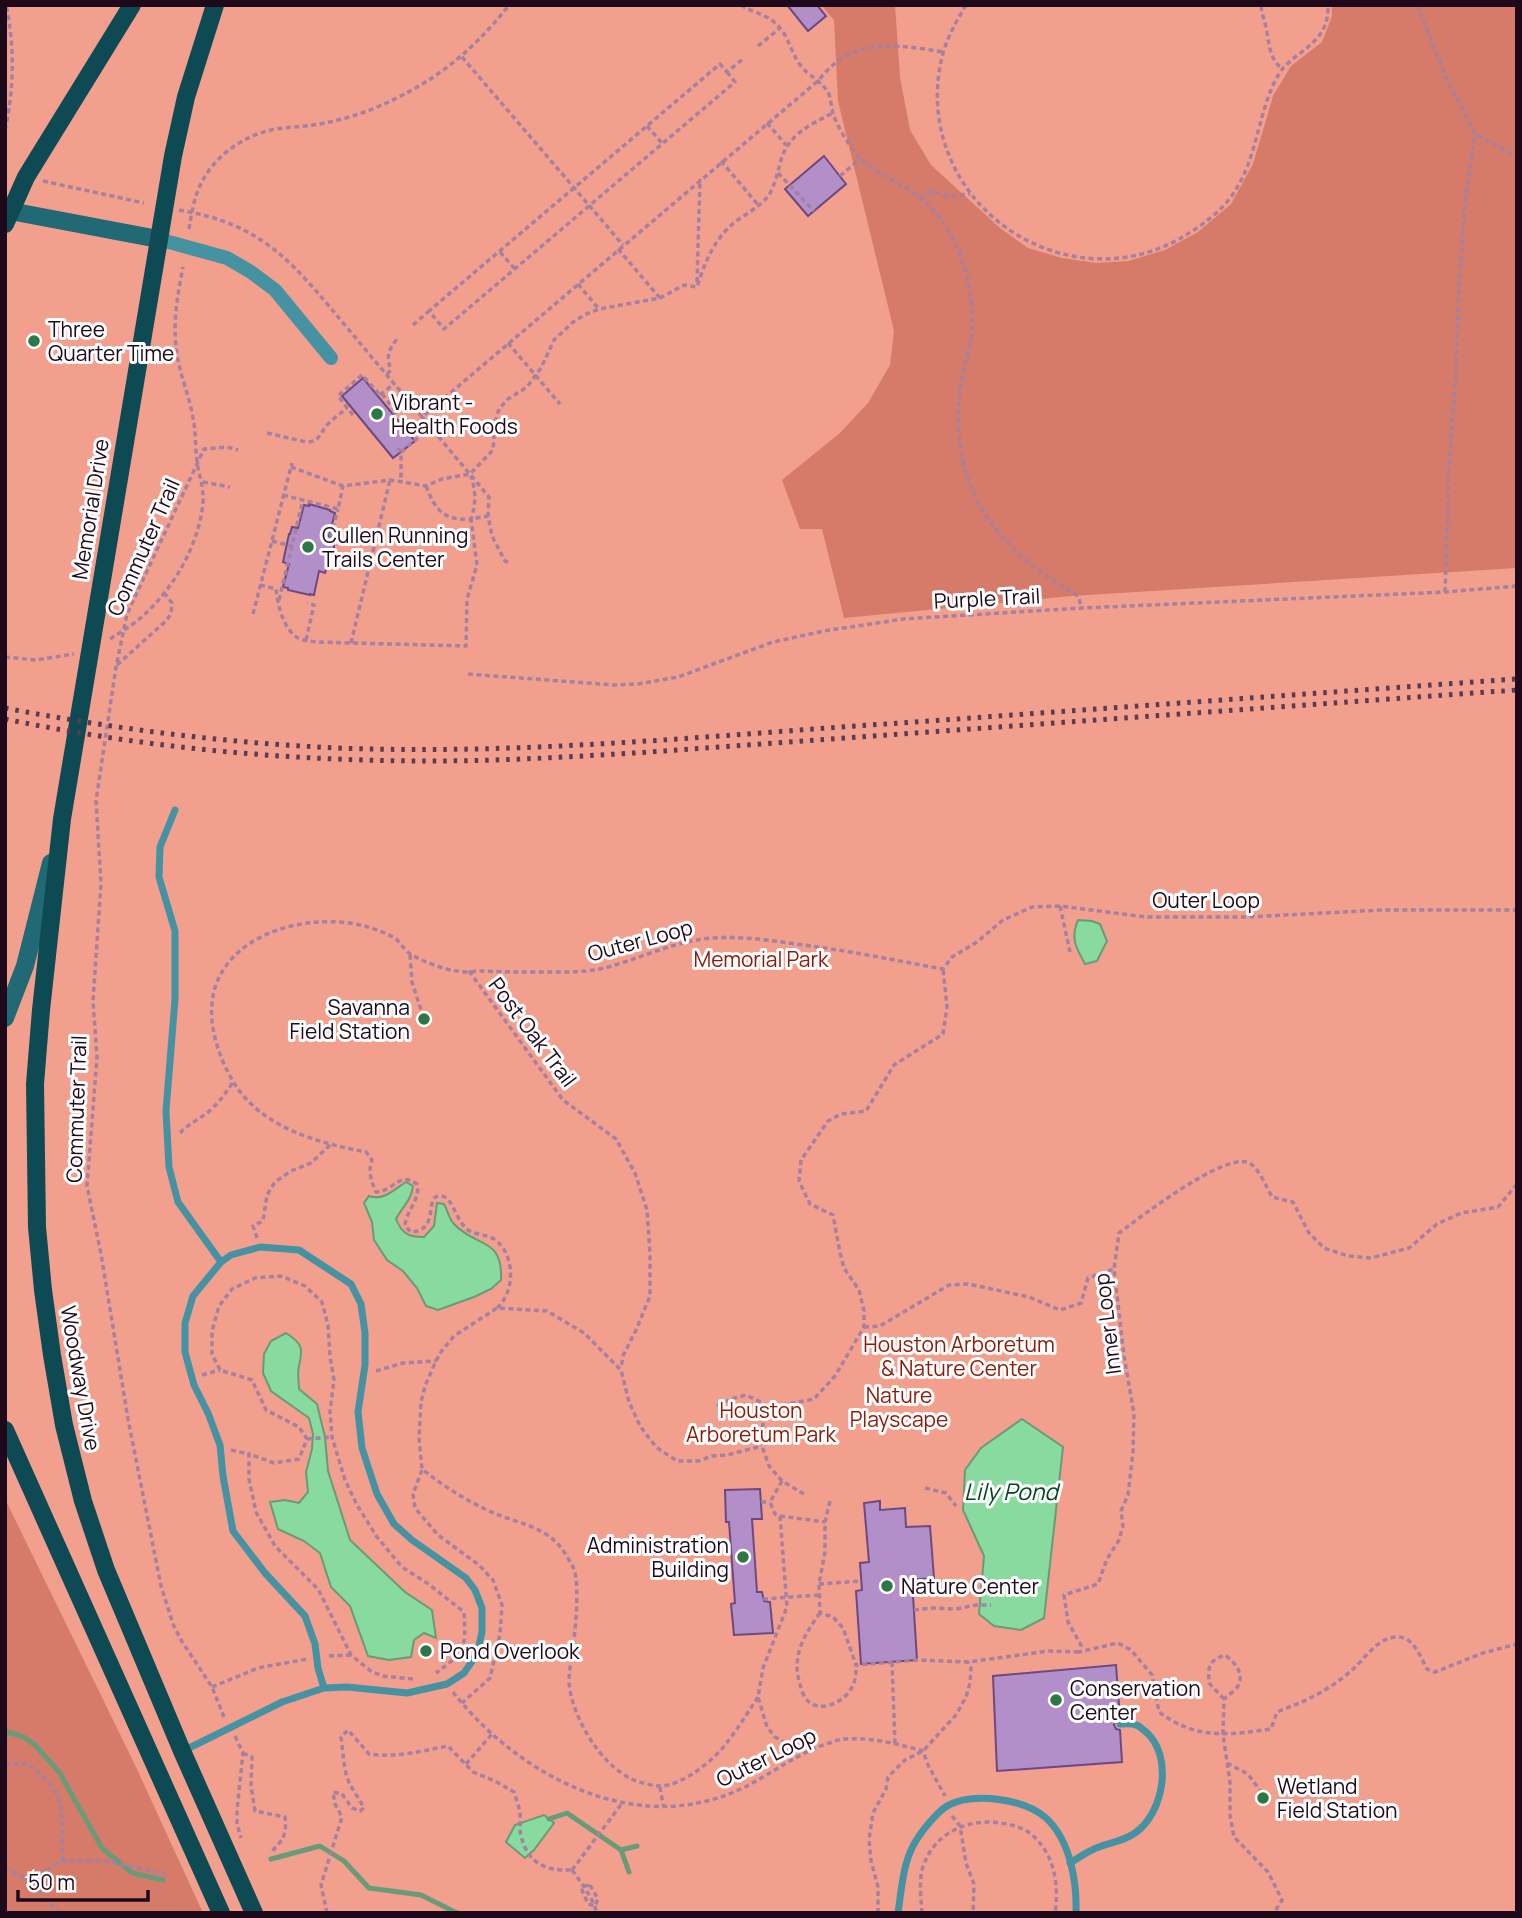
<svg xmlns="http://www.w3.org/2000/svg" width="1522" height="1918" font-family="Manrope,sans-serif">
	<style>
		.green { fill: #f39f8e }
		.forest { fill: #d67b69 }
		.water { fill: #88da9f; stroke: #689b77; stroke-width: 2 }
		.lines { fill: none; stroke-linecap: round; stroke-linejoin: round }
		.stream { stroke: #689b77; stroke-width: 5 }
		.building { fill: #b38fca; stroke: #6c4a80; stroke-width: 2 }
		.path { stroke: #a680a0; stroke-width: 3.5; stroke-dasharray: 5 3.5; stroke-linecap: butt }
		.lane { stroke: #4593a2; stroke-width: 7 }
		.street { stroke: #4593a2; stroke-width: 14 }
		.secondary { stroke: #206975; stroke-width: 18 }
		.primary { stroke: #0e4a54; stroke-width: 18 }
		.rail { stroke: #583c54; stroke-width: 5; stroke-dasharray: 3.5 7; stroke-linecap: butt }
		.poi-dot { fill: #2b7745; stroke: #fdfdfd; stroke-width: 2.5 }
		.labels { text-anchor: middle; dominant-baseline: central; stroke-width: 6; stroke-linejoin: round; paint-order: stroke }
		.poi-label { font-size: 21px; fill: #1e091b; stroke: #fdfdfd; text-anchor: start }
		.street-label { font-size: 21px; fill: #1e091b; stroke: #fdfdfd }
		.park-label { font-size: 21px; fill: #891c0a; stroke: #fdfdfd }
		.water-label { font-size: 23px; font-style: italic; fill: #044621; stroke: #fdfdfd }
	</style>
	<rect width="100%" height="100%" fill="#facaf2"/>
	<rect class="green" x="5" y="5" width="1512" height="1908"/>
	<g class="forest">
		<path d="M 821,5 L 895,5 L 900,77 L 910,130 L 931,165 L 1000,228 L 1028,248 L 1062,258 L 1096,263 L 1128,261 L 1165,250 L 1198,232 L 1231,204 L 1253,164 L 1273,96 L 1291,66 L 1322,42 L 1332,16 L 1332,5 L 1517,5 L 1517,568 L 1072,596 L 844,618 L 822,529 L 800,529 L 782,480 L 840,433 L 868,403 L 890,365 L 894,331 L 838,101 L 834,20 Z"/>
		<path d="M 5,1499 L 136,1767 L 203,1913 L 5,1913 Z"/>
	</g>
	<g class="water">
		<path d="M 1078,920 L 1092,921 L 1100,924 L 1107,941 L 1097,961 L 1085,964 C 1076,947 1070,939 1078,920 Z"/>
		<path d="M 406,1182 L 413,1186 C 411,1202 403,1205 396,1219 C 402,1234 409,1237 424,1237 L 434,1226 L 437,1203 L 444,1204 C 448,1211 449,1219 454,1224 C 476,1248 503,1236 501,1280 L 491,1289 L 474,1297 L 438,1310 L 426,1306 L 417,1288 L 403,1271 L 387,1260 L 374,1240 L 372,1222 L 364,1203 L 369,1196 C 384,1201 393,1190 406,1182 Z"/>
		<path d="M 286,1333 C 303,1344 303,1348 299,1366 C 297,1373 299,1382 299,1389 L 317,1404 L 325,1437 L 328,1471 L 350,1540 L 405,1592 L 432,1610 L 436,1638 L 424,1633 L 414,1640 L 411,1657 L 389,1660 L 368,1656 L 350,1606 L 331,1587 L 320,1553 L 304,1541 L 278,1529 L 270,1502 L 285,1500 L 299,1503 L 308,1492 L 306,1472 L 312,1449 L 313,1434 L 309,1418 L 271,1391 L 263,1373 L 264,1354 L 271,1341 Z"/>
		<path d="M 1022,1419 L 1063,1447 L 1044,1618 L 1021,1630 L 994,1626 L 979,1614 L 984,1556 L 963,1510 L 965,1470 L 981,1448 Z"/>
		<path d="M 544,1815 L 554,1823 L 534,1850 L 525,1858 L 506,1842 L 515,1825 Z"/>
	</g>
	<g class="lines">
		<g class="stream">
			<path d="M 5,1736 L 8,1732 L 24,1737 L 35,1745 L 59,1772 L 102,1848 L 132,1873 L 163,1880"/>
			<path d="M 549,1819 L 567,1813 L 621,1850 L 637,1846 L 621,1850 L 629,1872"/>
			<path d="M 271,1859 L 320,1846 L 344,1861 L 369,1888 L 421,1895 L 457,1913"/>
		</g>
	</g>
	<g class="building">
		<path d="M 787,5 L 817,5 L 826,16 L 808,31 Z"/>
		<path d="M 824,156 L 846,184 L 808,216 L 785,189 Z"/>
		<path d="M 363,378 L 415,441 L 393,458 L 342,396 Z"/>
		<path d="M 309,504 L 330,510 L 330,511 L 335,513 L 329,536 L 334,537 L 334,548 L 330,566 L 327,566 L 325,573 L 319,571 L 314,595 L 310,594 L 310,595 L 288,590 L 288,588 L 283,587 L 289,564 L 283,562 L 289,534 L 290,534 L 292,527 L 298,528 L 304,505 L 309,506 Z"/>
		<path d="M 760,1489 L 762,1519 L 752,1519 L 757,1592 L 762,1592 L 764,1601 L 770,1602 L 773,1633 L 734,1635 L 731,1604 L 735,1603 L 729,1522 L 726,1522 L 725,1490 Z"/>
		<path d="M 880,1501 L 880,1510 L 905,1508 L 906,1527 L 930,1526 L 934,1578 L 912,1580 L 917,1660 L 861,1664 L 856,1591 L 862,1590 L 860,1563 L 869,1562 L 864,1503 Z"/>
		<path d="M 1116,1665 L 1120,1718 L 1115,1720 L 1114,1725 L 1116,1729 L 1120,1730 L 1122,1762 L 997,1771 L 993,1676 Z"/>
	</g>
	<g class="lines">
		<g class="path">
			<path d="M 741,5 C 751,12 765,14 774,22 C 789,34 790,52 801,66 C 809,76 821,81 828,92 C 831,98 831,106 833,113 C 837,127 850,147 860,158 C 869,168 884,174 895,182 C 904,187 914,192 922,199 C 946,220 961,250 968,281 C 972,301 974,324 970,344 C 966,360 962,374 960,391 C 949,491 996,548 1078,596 L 1082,608"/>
			<path d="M 966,5 C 957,20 948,36 943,53 C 919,143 974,231 1063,254 C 1103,264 1144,259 1181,238 C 1200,227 1221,212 1233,194 C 1255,162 1257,124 1271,90 C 1274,82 1279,73 1284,67 C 1305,46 1329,40 1328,5"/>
			<path d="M 1417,5 L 1448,83 L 1461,105 L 1475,134 L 1517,157"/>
			<path d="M 1261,6 C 1262,16 1266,24 1267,33 C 1270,49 1270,58 1282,69"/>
			<path d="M 758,46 L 780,28"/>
			<path d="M 462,57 L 623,245"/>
			<path d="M 727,72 L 735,82 L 444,329 L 429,311 L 720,64 L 727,72 L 744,58"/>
			<path d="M 767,123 L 786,145"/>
			<path d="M 647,126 L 662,143"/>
			<path d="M 5,130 C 14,90 15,45 6,5"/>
			<path d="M 721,161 L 759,206"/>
			<path d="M 778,173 L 814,211"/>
			<path d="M 840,176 L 860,159"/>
			<path d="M 43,181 L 144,203"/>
			<path d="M 921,199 L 931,191 L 948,196 L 970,194"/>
			<path d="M 179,210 C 266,224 296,267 349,330 C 373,359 398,388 422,417 L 818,81 C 823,75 828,69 833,65 C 863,38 907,46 943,52"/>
			<path d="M 189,229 C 191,217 193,204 197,193 C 209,159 242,135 276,129 C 289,127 301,127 313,125 C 333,122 352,117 370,110 C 429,86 470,55 509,5"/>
			<path d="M 618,249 L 660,298"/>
			<path d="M 500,252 L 515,269"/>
			<path d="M 697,282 L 700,179"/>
			<path d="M 578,284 L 599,309"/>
			<path d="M 413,325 L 429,311"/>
			<path d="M 508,343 L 560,404"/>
			<path d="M 387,374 L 391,370 C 386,357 388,350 397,339"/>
			<path d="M 382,394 L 396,412"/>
			<path d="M 380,395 L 394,384"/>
			<path d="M 393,414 L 409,401"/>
			<path d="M 353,415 L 338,396 L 362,375 L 380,395"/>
			<path d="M 422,417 L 489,497 L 488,516"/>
			<path d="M 267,433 L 306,442 C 321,442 320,432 328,424 C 334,418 341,413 347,408"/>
			<path d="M 398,448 L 401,452 L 401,482"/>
			<path d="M 401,452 L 431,427"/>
			<path d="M 291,467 L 343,486 L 390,480 L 426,486 L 442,479 L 470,474 L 493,450 L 495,423 L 499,409 L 508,399 L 527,387 L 541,368 L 554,340 L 572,323 L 584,315 L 599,309 L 660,298 L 684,285 L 697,287 C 705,262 714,239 735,222 C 747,213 760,207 769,195 C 775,185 777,174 780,164 C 786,136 809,125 833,113"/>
			<path d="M 203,482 L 230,487"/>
			<path d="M 426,486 C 435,510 444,521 471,519 C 476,503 476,492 471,476"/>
			<path d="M 283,495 L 338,509 L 343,486"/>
			<path d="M 272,541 L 292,546"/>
			<path d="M 333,556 L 326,554 L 338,509"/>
			<path d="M 260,585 L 276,589 C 278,605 283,631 300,639 C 305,641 311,641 316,642 L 466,646 L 467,599 L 477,565 L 471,519 L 488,516 L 492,536 L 505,561 L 508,562"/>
			<path d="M 1445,592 L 1449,466 L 1456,372 L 1459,285 L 1465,203 L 1475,134"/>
			<path d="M 279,600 L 303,500"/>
			<path d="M 253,614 L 292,463"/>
			<path d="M 110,639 C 122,631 135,624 145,614 C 175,586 199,544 203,503 C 204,486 199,477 197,461 C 195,447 196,432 193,418 C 189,394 178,371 176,346 C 173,319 178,293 183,267"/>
			<path d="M 306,640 L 314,605 L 307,603"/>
			<path d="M 351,643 L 390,480"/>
			<path d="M 5,657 L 36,660 L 74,654"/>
			<path d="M 117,665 L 167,620 L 171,613 L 172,603 L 165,594"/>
			<path d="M 468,674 L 614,685 L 638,684 L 678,677 L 773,642 L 824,631 L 903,619 L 1082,608 L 1445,592 L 1517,586"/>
			<path d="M 1060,906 L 1070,952"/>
			<path d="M 410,955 L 412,982 L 423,1016"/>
			<path d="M 469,971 L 563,1100 L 616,1139 L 635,1173 L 647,1210 L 650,1254 L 650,1296 L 636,1330 L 623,1356 L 621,1368"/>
			<path d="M 180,1133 C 188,1124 198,1120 207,1113 C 218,1104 225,1094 233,1082"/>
			<path d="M 1517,1184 L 1498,1207 L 1461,1213 L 1437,1224 L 1409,1248 L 1371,1258 L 1348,1256 L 1324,1248 L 1309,1233 L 1293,1202 L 1272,1197 C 1267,1188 1257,1164 1247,1162 C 1221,1155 1142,1216 1119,1233 L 1114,1269 L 1124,1356 L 1134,1414 L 1133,1452 L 1128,1495 L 1121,1511 L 1123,1526 L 1119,1540 L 1107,1559 L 1098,1584 L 1064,1595 L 1068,1622 L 1081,1645 L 1079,1652 L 1118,1643 L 1131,1650 L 1152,1675 L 1159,1712 C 1196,1740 1228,1735 1271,1729 L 1277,1712 C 1289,1707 1301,1703 1312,1697 C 1326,1690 1341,1680 1352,1670 C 1365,1659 1376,1639 1395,1637 C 1413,1635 1420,1656 1427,1669 L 1435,1672 L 1483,1653 L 1517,1644"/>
			<path d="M 257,1238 L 253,1226 L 263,1221 L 267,1195 L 275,1182 L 291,1171 L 311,1163 L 331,1144"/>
			<path d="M 497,1308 C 516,1291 515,1253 494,1239 C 486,1234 476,1235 468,1230 C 456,1221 453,1198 442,1196 C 422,1193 442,1230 411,1232 L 405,1226 C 406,1210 421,1200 417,1184 C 398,1171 395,1191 376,1192 C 371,1181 368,1172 372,1160 L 366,1152 C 314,1142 255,1126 229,1074 C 215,1048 205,1012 217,982 C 239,928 317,912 368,927 C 377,930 390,934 397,940 C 402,945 406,952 412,955 C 422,961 445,970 457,971 C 465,973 475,971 483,971 C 503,972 522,972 542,972 C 566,972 592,973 615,965 C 648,955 677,941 712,938 C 740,936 768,940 796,944 C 845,950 894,960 943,969 L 952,957 L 977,942 L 1003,920 L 1032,907 L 1060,906 L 1146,917 L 1247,917 L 1381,910 L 1517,910"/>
			<path d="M 864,1327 L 880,1326 L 949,1285 L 968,1284 L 1029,1297 L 1060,1310 L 1081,1303 L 1088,1278 L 1114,1269"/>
			<path d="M 376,1371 L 403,1363 L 436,1361"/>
			<path d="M 202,1375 L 220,1370"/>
			<path d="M 717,1406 L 731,1399 L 746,1395 L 771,1407"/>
			<path d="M 307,1439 L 332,1437"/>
			<path d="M 231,1450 L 249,1454"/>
			<path d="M 422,1470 L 413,1494 L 415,1508 L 438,1535 L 479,1565 L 493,1580 L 502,1605 L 500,1634 L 490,1678 L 462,1703"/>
			<path d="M 782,1481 L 770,1502 L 775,1514 L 780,1516 L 787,1607 L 763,1668 L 758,1697 L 767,1727 L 775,1737 L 803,1753"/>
			<path d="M 925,1488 L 946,1493 L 956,1506"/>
			<path d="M 804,1494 L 782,1481 L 769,1466 L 762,1446 L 763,1421 L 771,1407 L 814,1399 L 835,1376 L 864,1327 L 864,1311 L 859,1290 L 844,1268 L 840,1253 L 833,1215 L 810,1204 L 799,1181 L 801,1160 L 828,1121 L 841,1114 L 866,1111 L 894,1065 L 943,1034 L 947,1007 L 943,969"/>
			<path d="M 830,1501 L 825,1522 L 825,1552 L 819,1584 L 820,1613 L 833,1617 L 843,1628 L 856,1665 L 917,1660 L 968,1662 L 1049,1651 L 1079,1652"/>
			<path d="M 761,1502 L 770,1502"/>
			<path d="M 780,1516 L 825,1522"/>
			<path d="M 819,1584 L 861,1581"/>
			<path d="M 763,1599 L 820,1595"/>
			<path d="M 914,1610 L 933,1608 L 956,1609 L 976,1605 L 991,1605"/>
			<path d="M 820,1613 C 804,1635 791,1657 800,1684 C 801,1689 803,1695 806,1699 C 819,1715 845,1702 852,1687 C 856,1680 856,1673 856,1665"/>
			<path d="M 329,1656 L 351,1655"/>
			<path d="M 892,1662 L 895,1744"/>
			<path d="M 413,1679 L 383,1676 L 372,1672 L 351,1655 L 318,1589 L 275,1546 L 256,1512 L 249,1479 L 249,1454 L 274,1463 L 299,1459 L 307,1439 L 299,1427 L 266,1410 L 252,1380 L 220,1370 L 212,1354 L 212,1331 L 219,1306 L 232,1289 L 255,1278 L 281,1276 L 305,1286 L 322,1302 L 328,1325 L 330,1356 L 334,1380 L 330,1411 L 332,1437 L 345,1480 L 357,1505 L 377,1537 L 402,1567 L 427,1583 L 464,1612 C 466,1648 466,1651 436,1673"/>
			<path d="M 212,1687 L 258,1668 L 307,1659"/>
			<path d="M 453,1692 C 512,1768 616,1828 714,1799 C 756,1788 788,1756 829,1743 C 834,1742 839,1739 844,1739 C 871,1737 898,1744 923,1751 L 928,1765 L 945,1796"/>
			<path d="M 758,1697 C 748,1712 739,1727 728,1741 C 716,1759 681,1787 659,1786 C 654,1786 648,1784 643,1783 C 624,1779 608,1763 597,1749 C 583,1730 570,1704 569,1681 C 569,1671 571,1663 572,1654 C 575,1635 580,1587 574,1569 C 572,1565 569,1560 566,1555 C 548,1524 514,1524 485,1509 C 462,1498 442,1485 422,1469 L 419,1438 L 421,1402 L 425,1386 L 436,1361 L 441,1352 L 454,1336 L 497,1308 L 547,1311 L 584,1333 L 621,1370 L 629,1402 L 640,1426 L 656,1447 L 677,1461 L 698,1461 L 712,1456 L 727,1455 L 762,1446"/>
			<path d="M 1224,1699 L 1209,1683 C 1208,1667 1208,1661 1225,1655 C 1234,1662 1245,1673 1238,1686 C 1235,1691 1228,1695 1224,1699 L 1223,1735 L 1230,1782 L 1230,1815 L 1234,1837 L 1268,1872 L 1282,1900 L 1274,1913"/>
			<path d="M 224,1717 L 212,1687 L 181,1640 L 173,1624 L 161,1586 L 128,1419 L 101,1254 L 87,1186 L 97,1057 L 93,1001 L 101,883 L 96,801 L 116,667 L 127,614 L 204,449 L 227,447 L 238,450"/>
			<path d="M 235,1736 L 243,1753 L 237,1810 L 237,1824 L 241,1838"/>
			<path d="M 243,1753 L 252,1757 L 251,1786 L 255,1811 L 285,1817 C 287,1836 283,1840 270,1853"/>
			<path d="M 1227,1763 L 1248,1774 L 1261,1792"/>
			<path d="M 466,1764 L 492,1734"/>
			<path d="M 5,1765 L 26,1763 C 38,1771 54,1785 59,1800 C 64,1816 62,1844 62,1861"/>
			<path d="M 660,1787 L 663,1805"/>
			<path d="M 952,1816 L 960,1826 L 966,1863 L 974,1884 L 973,1913"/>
			<path d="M 5,1867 L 27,1880"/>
			<path d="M 572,1870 L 623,1802"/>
			<path d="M 572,1870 C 582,1884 592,1896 597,1913"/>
			<path d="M 590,1885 L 598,1899 L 595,1906 L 588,1904 L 582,1890 L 584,1886 Z"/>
			<path d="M 59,1913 L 27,1880 L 62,1861 L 105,1861 L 166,1874"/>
			<path d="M 327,1913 L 321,1885 L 342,1817 L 335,1804 L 333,1792 L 342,1794 L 352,1808 L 360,1811 L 364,1808 C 359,1798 351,1789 347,1777 C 343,1764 343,1750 341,1737 L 348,1730 L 369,1754 C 395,1758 422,1751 448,1746 L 473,1772 L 495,1781 L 514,1792 C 516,1799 519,1806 520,1813 C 521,1821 519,1829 521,1836 C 528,1864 546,1871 572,1870"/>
			<path d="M 878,1913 L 878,1887 L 871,1861 L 869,1839 L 873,1813 L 886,1789 L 888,1777 L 905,1760 L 923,1751 L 956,1715 L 966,1697 L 970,1683 L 971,1668 L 968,1662"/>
			<path d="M 922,1913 C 921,1899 919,1884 922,1870 C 932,1834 966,1818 1001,1823 C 1012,1825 1022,1827 1031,1834 C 1055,1854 1059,1885 1055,1913"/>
		</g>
		<g class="lane">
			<path d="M 175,810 L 160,847 L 159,877 L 175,931 L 175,999 L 166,1111 L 169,1167 L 178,1202 L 221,1262"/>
			<path d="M 183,1751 L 282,1702 L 324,1688 L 347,1687 L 407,1693 L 447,1684 L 464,1673 L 477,1654 L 482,1632 L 482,1608 L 475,1590 L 466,1578 L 412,1540 L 394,1524 L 377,1494 L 362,1448 L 358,1412 L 365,1365 L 365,1333 L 361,1304 L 351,1284 L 299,1250 L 260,1247 L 231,1255 L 221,1262 L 193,1296 L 185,1323 L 185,1352 L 194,1385 L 208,1413 L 220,1445 L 223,1476 L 233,1531 L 265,1573 L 305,1616 L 315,1644 L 318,1668 L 324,1688"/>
			<path d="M 1070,1863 C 1078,1858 1085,1853 1094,1849 C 1107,1843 1122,1842 1135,1833 C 1164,1813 1174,1755 1145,1731 C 1142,1729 1140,1726 1136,1725 C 1132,1723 1125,1724 1120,1724"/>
			<path d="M 898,1913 C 902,1886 903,1858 919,1836 C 925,1827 940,1809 949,1805 C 974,1792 1025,1799 1046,1818 C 1070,1840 1077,1881 1076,1913"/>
		</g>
		<path class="street" d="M 158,239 L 227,258 L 251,272 L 275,290 L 331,358"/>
		<g class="secondary">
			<path d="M 5,210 L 158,239"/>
			<path d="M 5,1018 L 25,966 L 51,863"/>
		</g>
		<g class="primary">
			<path d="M 215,5 L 186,97 L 173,156 L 62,819 L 41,1010 L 35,1084 L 37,1227 L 43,1290 L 52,1355 L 64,1425 L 83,1501 L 106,1570 L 182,1751 L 254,1913"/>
			<path d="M 5,224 L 26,177 L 132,5"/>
			<path d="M 5,1430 L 221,1913"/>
		</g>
		<g class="rail">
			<path d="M 5,708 C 115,729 226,743 338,748 C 516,755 694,737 871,725 C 1086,710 1301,694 1517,679"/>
			<path d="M 5,719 C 146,748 289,761 432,761 C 499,761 567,757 634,753 L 1517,690"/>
		</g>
	</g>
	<g class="poi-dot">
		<circle cx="34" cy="341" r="7"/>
		<circle cx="377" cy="414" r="7"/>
		<circle cx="308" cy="547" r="7"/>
		<circle cx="424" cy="1019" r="7"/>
		<circle cx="743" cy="1557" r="7"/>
		<circle cx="887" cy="1586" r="7"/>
		<circle cx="426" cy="1651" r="7"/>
		<circle cx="1056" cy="1700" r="7"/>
		<circle cx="1263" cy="1798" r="7"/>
	</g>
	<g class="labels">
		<g class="poi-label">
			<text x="48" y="329">Three<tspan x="48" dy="24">Quarter Time</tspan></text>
			<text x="391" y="402">Vibrant -<tspan x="391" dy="24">Health Foods</tspan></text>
			<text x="322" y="535">Cullen Running<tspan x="322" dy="24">Trails Center</tspan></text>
			<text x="410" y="1007" text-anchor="end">Savanna<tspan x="410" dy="24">Field Station</tspan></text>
			<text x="729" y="1545" text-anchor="end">Administration<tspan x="729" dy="24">Building</tspan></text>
			<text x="901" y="1586">Nature Center</text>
			<text x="440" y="1651">Pond Overlook</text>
			<text x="1070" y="1688">Conservation<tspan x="1070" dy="24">Center</tspan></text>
			<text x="1277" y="1786">Wetland<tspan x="1277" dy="24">Field Station</tspan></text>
		</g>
		<g class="street-label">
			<text transform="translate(90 509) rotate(-81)">Memorial Drive</text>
			<text transform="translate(143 547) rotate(-66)">Commuter Trail</text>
			<text transform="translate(987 598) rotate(-3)">Purple Trail</text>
			<text x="1206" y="900">Outer Loop</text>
			<text transform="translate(640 940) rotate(-15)">Outer Loop</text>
			<text transform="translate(533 1032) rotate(53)">Post Oak Trail</text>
			<text transform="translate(76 1109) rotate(-88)">Commuter Trail</text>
			<text transform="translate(1107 1324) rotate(-97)">Inner Loop</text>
			<text transform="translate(81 1378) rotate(80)">Woodway Drive</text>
			<text transform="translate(766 1757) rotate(-26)">Outer Loop</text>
		</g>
		<g class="park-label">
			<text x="761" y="959">Memorial Park</text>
			<text x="959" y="1344">Houston Arboretum<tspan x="959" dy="24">&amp; Nature Center</tspan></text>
			<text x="899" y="1395">Nature<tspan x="899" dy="24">Playscape</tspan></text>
			<text x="761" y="1410">Houston<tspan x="761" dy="24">Arboretum Park</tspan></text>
		</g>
		<g class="water-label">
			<text x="1011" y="1491">Lily Pond</text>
		</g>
	</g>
	<rect width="1522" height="1918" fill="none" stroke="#1e091b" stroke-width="14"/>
	<path d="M18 1890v10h130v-10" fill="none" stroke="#1e091b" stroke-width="3.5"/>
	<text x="28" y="1890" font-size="21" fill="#1e091b" stroke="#fdfdfd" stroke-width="5" paint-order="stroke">50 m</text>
</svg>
